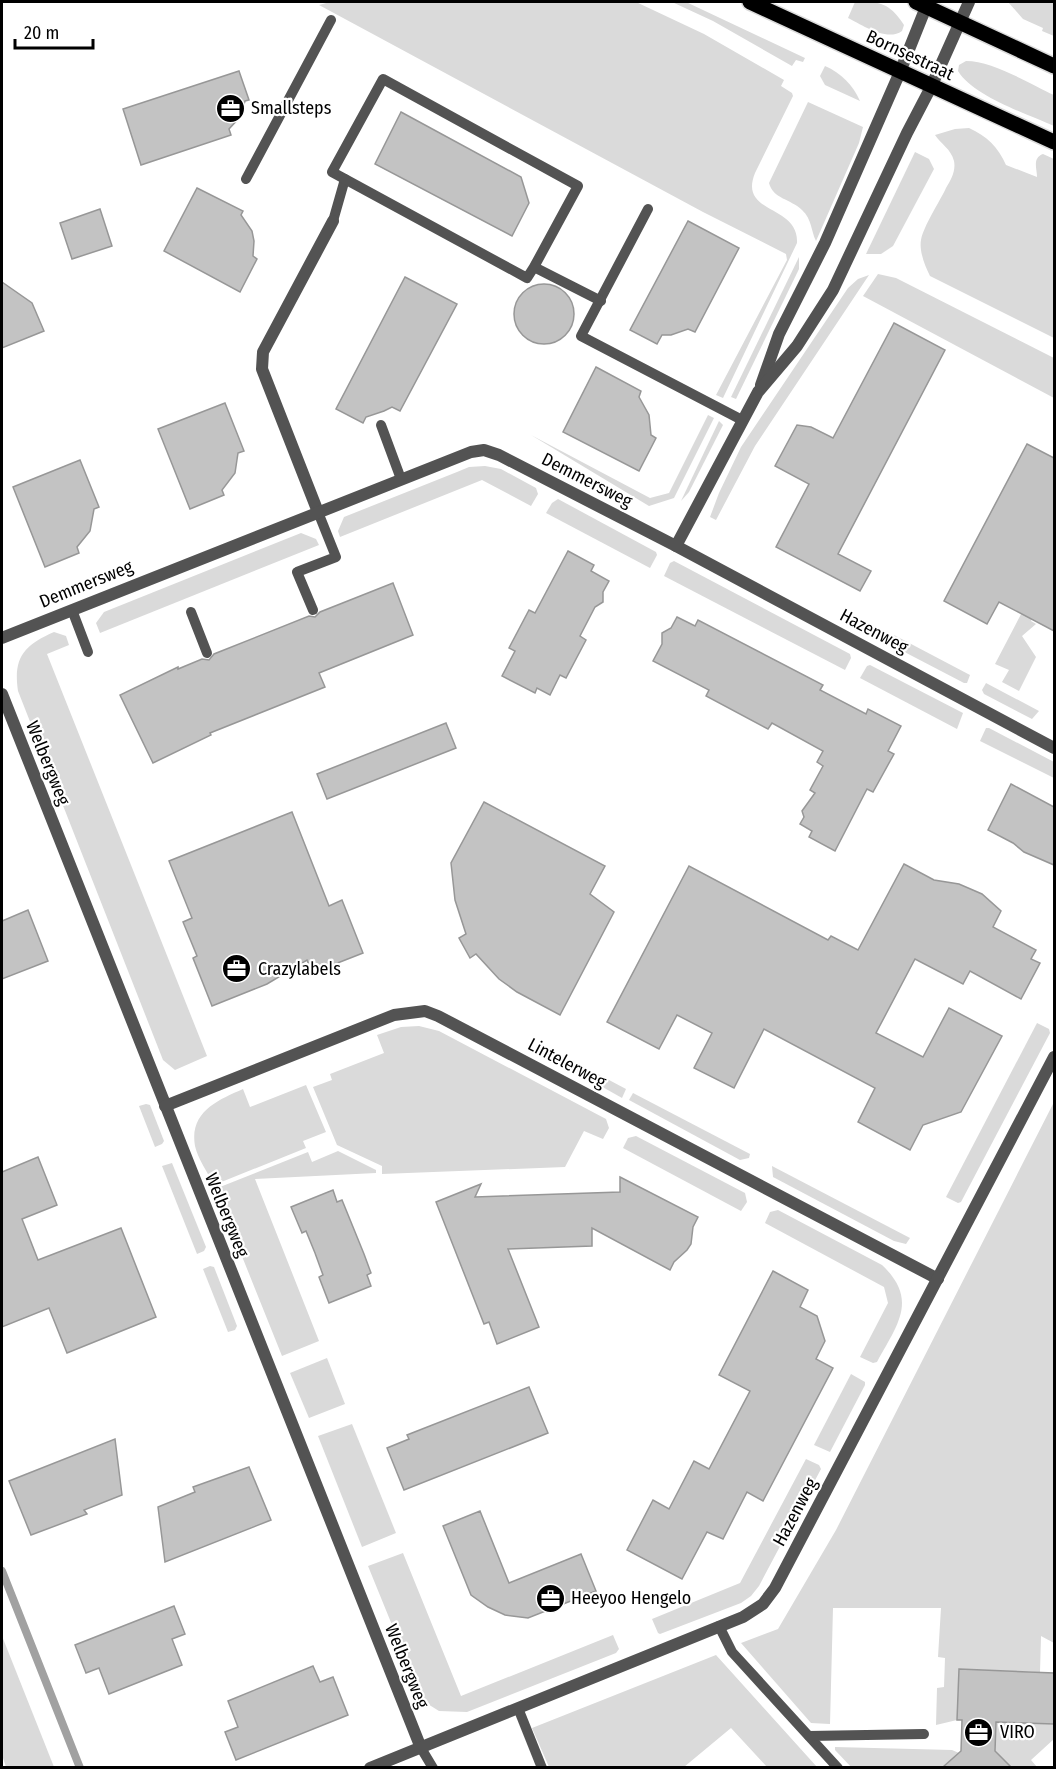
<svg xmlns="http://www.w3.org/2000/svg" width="1056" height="1769" font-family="'Fira Sans Condensed',sans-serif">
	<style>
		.green { fill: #dadada }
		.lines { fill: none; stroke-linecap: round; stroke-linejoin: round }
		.stream { stroke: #a1a1a1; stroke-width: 8 }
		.building { fill: #c3c3c3; stroke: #979797; stroke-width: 1.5 }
		.primary-casing { stroke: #dbdbdb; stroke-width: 18 }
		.service { stroke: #535353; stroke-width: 10 }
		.minor { stroke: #535353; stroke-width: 12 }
		.tertiary { stroke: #535353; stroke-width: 12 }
		.primary { stroke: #000; stroke-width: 15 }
		.labels { text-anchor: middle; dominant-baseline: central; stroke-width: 4.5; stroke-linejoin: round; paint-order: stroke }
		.street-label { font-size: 18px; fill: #000; stroke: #fff }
		.poi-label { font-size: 18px; fill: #000; stroke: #fff; text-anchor: start }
	</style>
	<rect width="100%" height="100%" fill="#fff"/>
	<g class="green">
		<path d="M 330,2 L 636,2 L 704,34 L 784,80 L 781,86 L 792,93 L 793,96 L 755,173 C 738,215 799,204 797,243 L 723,398 L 716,395 L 787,260 L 786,254 L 703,212 L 319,5 Z"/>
		<path d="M 672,2 L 686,2 L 805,58 L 803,62 L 796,60 L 792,66 L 713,21 Z"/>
		<path d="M 855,2 C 879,1 890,3 904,25 L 902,31 C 887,42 862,25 848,18 Z"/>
		<path d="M 1008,2 L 1054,2 L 1054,36 L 1042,31 L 1043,28 L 1023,19 Z"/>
		<path d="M 966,61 C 993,61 1030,84 1054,95 L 1054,126 C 1027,114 973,96 958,71 L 959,65 Z"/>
		<path d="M 825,66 C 841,73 853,85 860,101 L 825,85 L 820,76 Z"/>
		<path d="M 808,102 L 863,127 L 859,143 L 816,241 C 811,231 812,219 802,210 C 791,199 773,199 769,183 Z"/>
		<path d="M 969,128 C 987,136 998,147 1006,165 L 1037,177 C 1037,169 1032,158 1043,154 L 1054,159 L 1054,338 L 930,276 C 925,266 919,251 921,240 C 924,225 939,203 946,188 C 951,180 956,171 954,161 C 951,149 941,144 935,135 L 955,129 Z"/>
		<path d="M 915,152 L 929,159 L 934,169 L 893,246 L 881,254 L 866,254 Z"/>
		<path d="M 799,257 L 799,269 L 736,399 L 731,397 Z"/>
		<path d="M 878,274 L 896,278 L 1054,358 L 1054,398 L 863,296 Z"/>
		<path d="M 869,275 L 755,446 L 716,520 L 710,517 L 719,493 L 741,447 L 848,288 L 858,279 Z"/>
		<path d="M 708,415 L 714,418 L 674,498 L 649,506 L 531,435 L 650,498 L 669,493 Z"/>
		<path d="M 719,421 L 723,425 L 689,492 L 681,501 Z"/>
		<path d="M 485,466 L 501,469 L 536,488 L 538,494 L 531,506 L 482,480 L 340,537 L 338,531 L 344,517 L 457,472 L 469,467 Z"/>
		<path d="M 558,499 L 656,552 L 657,555 L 650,568 L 546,513 L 552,503 Z"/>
		<path d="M 301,533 L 316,539 L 319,545 L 100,633 L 96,623 L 104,612 Z"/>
		<path d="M 674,561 L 850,654 L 851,658 L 845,670 L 664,576 L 670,563 Z"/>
		<path d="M 1030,597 L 1040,602 L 1031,621 L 1036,624 L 1022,636 L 1036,657 L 1019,691 L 1002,682 L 1009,670 L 995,664 Z"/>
		<path d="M 54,632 L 66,636 L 69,645 L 47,654 L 207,1056 L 175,1070 L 163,1060 L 18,691 C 13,658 24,645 54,632 Z"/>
		<path d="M 894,635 L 970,675 L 967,683 L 964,683 L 891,645 Z"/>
		<path d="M 870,665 L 963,713 L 957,729 L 860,678 L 867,666 Z"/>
		<path d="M 986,683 L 1039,711 L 1032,719 L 984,694 L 982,690 Z"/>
		<path d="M 986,728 L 989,728 L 1054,762 L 1054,778 L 980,741 Z"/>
		<path d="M 1037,1023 L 1049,1029 L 1050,1033 L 961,1202 L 958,1203 L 946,1197 Z"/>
		<path d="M 419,1026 L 439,1031 L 606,1119 L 609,1128 L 603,1139 L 584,1131 L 565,1167 L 382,1174 L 382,1166 L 337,1145 L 313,1087 L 332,1080 L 330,1074 L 384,1053 L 377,1035 L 401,1027 Z"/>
		<path d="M 577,1063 L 626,1089 L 622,1098 L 576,1072 L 575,1067 Z"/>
		<path d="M 306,1085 L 326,1132 L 303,1141 L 306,1148 L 214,1185 C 208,1173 198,1159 195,1146 C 189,1112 218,1100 243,1089 L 250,1107 Z"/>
		<path d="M 633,1093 L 750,1154 L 749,1158 L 740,1160 L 629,1100 Z"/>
		<path d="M 1054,1102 L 1054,1643 L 1041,1636 L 1040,1672 L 959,1669 L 957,1720 L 936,1725 L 937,1688 L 944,1687 L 945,1658 L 938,1657 L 941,1608 L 833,1608 L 830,1724 L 811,1723 L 741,1643 L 778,1629 L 836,1530 Z"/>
		<path d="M 146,1104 L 150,1105 L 164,1141 L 162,1144 L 155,1147 L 139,1106 Z"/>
		<path d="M 636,1136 L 745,1193 L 747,1202 L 741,1211 L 623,1148 L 628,1138 Z"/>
		<path d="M 338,1151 L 376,1170 L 376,1173 L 255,1179 L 319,1341 L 282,1356 L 215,1189 L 308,1152 L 312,1162 Z"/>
		<path d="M 172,1163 L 206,1247 L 204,1251 L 197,1254 L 162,1166 Z"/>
		<path d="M 772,1166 L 910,1238 L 906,1244 L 894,1241 L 773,1177 Z"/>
		<path d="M 778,1210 L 882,1265 C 919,1300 897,1325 877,1362 L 873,1363 L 860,1357 L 888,1303 L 884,1287 L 765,1223 L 770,1212 Z"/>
		<path d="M 210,1266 L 214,1267 L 237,1326 L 235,1330 L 228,1332 L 203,1269 Z"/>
		<path d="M 327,1358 L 345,1404 L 309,1418 L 290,1373 Z"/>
		<path d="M 851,1374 L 865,1382 L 865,1385 L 830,1452 L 814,1445 Z"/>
		<path d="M 352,1424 L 396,1533 L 362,1547 L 318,1436 Z"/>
		<path d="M 806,1459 L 819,1465 L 821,1469 L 759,1586 L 751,1596 L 741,1603 L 660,1634 L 658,1633 L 652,1619 L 740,1583 Z"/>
		<path d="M 403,1553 L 461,1696 L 613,1635 L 619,1649 L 616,1653 L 467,1712 L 439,1711 L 423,1701 L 368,1566 Z"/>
		<path d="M 2,1636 L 54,1767 L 6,1767 L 2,1755 Z"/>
		<path d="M 716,1655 L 817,1767 L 767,1767 L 731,1728 L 684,1767 L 549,1767 L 532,1728 Z"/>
		<path d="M 996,1722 L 1054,1724 L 1054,1739 L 1031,1760 L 1037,1767 L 1011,1767 L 999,1755 L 995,1755 Z"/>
		<path d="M 835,1747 L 952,1750 L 959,1753 L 943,1767 L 852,1768 L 835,1750 Z"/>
	</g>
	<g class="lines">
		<path class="stream" d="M 2,1571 L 80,1768"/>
	</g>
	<g class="building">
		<path d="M 239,71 L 249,100 L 245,101 L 240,117 L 229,129 L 231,135 L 141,165 L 123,109 Z"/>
		<path d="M 401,112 L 521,177 L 529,203 L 512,236 L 375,164 Z"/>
		<path d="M 197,188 L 243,211 L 241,215 L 252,231 L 254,241 L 253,256 L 257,259 L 240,292 L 164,251 Z"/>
		<path d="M 100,209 L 112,246 L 72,259 L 60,223 Z"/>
		<path d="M 688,221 L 739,248 L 695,332 L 688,329 L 671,335 L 662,335 L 657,344 L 630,330 Z"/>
		<path d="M 405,277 L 457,304 L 400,411 L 392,407 L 384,411 L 366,417 L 363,423 L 336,409 Z"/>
		<path d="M 2,282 L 32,303 L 44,331 L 2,348 Z"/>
		<circle cx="544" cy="314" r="30"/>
		<path d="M 894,323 L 945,350 L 838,554 L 871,571 L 860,591 L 776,547 L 809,484 L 775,466 L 797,425 L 811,427 L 833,438 Z"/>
		<path d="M 596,367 L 641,391 L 639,397 L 649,415 L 651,435 L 656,438 L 639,471 L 563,432 Z"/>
		<path d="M 225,403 L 244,451 L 238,453 L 235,473 L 222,490 L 224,495 L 190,509 L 158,429 Z"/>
		<path d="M 1027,444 L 1054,458 L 1054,631 L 999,602 L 987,624 L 944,601 Z"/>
		<path d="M 80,460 L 99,507 L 94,509 L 90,531 L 77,547 L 79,553 L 45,567 L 13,487 Z"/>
		<path d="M 568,551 L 594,565 L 591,571 L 609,581 L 603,592 L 603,602 L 595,607 L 580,636 L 586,640 L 566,678 L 560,675 L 550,695 L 537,688 L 535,693 L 502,676 L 515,651 L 509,648 L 529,610 L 535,613 Z"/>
		<path d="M 393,583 L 413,635 L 319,673 L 325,687 L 210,733 L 211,735 L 153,763 L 120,695 L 178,667 L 178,669 L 202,659 L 209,660 L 214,654 L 309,616 L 315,617 L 320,612 Z"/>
		<path d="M 677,617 L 695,626 L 698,620 L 823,685 L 820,690 L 866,714 L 868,709 L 901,726 L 888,751 L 894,754 L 873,792 L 867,789 L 835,851 L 809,837 L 812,831 L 800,824 L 804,817 L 802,811 L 815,793 L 810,790 L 823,766 L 817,762 L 823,751 L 772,723 L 768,729 L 706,696 L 709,690 L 653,661 L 662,644 L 662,633 L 671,628 Z"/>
		<path d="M 446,723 L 456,748 L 327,799 L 317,774 Z"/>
		<path d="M 1011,784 L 1054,807 L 1054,865 L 1024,852 L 1013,843 L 988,830 Z"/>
		<path d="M 484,802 L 605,866 L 590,894 L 614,912 L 560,1015 L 517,992 L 499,979 L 476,954 L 470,958 L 459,938 L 466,934 L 455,900 L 451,863 Z"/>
		<path d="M 292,812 L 329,906 L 342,900 L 363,953 L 312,973 L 307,960 L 267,984 L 212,1006 L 193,958 L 197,956 L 183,922 L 192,918 L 169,861 Z"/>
		<path d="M 904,864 L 934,880 L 959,884 L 982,894 L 1001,911 L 993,927 L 1036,950 L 1031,959 L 1040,963 L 1021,999 L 970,971 L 963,984 L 915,959 L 876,1033 L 923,1057 L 949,1008 L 1002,1036 L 961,1112 L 923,1125 L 910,1150 L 858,1122 L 875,1088 L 764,1029 L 734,1088 L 694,1068 L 712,1033 L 677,1015 L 659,1049 L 607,1022 L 689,866 L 828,940 L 831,936 L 858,950 Z"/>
		<path d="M 28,910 L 48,961 L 2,979 L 2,921 Z"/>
		<path d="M 38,1157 L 57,1205 L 22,1219 L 38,1260 L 121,1228 L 156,1317 L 67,1353 L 49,1308 L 2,1327 L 2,1172 Z"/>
		<path d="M 620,1177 L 698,1217 L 693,1227 L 691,1244 L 687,1250 L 674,1262 L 670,1270 L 592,1228 L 592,1246 L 508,1249 L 539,1327 L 497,1344 L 489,1322 L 484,1324 L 436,1202 L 481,1184 L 475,1197 L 620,1192 Z"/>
		<path d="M 333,1190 L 337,1202 L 342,1200 L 364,1254 L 371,1273 L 367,1275 L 371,1286 L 329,1303 L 319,1277 L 323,1275 L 315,1253 L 306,1231 L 302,1233 L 291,1207 Z"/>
		<path d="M 773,1271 L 808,1290 L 800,1307 L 817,1316 L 825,1341 L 816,1359 L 833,1368 L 763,1501 L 747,1492 L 723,1539 L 707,1532 L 682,1579 L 627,1550 L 653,1500 L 669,1509 L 694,1461 L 709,1469 L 750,1391 L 719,1375 Z"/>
		<path d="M 529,1387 L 548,1433 L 404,1490 L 387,1448 L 409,1439 L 407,1435 Z"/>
		<path d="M 115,1439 L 122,1495 L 84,1510 L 87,1514 L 31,1535 L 9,1481 Z"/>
		<path d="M 249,1467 L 271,1520 L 165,1562 L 158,1507 L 195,1492 L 193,1487 Z"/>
		<path d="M 480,1511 L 509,1583 L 581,1554 L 596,1591 L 528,1618 L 505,1615 L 488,1607 L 471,1595 L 443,1526 Z"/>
		<path d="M 174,1606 L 185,1634 L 172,1639 L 182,1665 L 109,1694 L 99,1668 L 86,1673 L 75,1645 Z"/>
		<path d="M 313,1666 L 320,1682 L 333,1677 L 348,1715 L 236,1760 L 225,1732 L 238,1727 L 228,1701 Z"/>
		<path d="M 959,1669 L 1054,1673 L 1054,1724 L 996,1722 L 995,1751 L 1011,1767 L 943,1767 L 961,1751 L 962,1720 L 957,1720 Z"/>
	</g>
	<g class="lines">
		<defs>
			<g id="primary">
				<path d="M 750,2 L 1054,142"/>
				<path d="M 916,2 L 1054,66"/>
			</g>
		</defs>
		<use href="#primary" class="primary-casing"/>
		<g class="service">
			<path d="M 246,179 L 331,20"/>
			<path d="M 648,209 L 581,336 L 742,420"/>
			<path d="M 333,221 L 345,179"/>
			<path d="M 534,267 L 527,278 L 332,172 L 383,79 L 578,186 L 534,267 L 601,301"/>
			<path d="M 381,425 L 401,479"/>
			<path d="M 72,610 L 88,652"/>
			<path d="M 313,610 L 297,572 L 336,557 L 318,512"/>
			<path d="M 191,612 L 207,653"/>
			<path d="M 719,1626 L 732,1652 L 838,1768"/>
			<path d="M 518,1708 L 542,1768"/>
			<path d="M 809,1736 L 924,1734"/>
			<path d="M 421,1748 L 433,1768"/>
		</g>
		<g class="minor">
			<path d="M 761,385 L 779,334 L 825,243 L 900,72"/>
			<path d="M 318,512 L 262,369 L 263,352 L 333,221"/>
			<path d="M 676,546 L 1054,748"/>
			<path d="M 2,638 L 471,452 L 484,450 L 499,455 L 676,546 L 758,392 L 797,346 L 833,290 L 907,133 L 931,87"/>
			<path d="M 2,694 L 421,1748"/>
			<path d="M 165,1106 L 394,1015 L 425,1011 L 438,1016 L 938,1279"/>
			<path d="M 370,1768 L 743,1617 L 763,1604 L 775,1588 L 1054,1057"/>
		</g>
		<g class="tertiary">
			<path d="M 900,72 L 928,2"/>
			<path d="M 931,87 L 969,2"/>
		</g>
		<use href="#primary" class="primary"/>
	</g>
	<defs>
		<symbol id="office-disc" viewBox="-11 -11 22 22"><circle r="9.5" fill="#000" stroke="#fff"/><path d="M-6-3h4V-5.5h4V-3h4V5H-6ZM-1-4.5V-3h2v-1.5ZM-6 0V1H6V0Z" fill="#fff"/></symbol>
	</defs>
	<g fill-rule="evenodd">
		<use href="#office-disc" x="214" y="92" width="33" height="33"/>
		<use href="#office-disc" x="220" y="952" width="33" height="33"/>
		<use href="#office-disc" x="534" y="1582" width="33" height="33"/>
		<use href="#office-disc" x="962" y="1716" width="33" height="33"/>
	</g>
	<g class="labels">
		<g class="street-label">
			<text transform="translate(910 55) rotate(25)">Bornsestraat</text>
			<text transform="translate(587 480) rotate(27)">Demmersweg</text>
			<text transform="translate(86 584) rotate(-22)">Demmersweg</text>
			<text transform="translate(874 631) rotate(28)">Hazenweg</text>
			<text transform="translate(48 763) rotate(68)">Welbergweg</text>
			<text transform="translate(567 1063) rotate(28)">Lintelerweg</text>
			<text transform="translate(227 1215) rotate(68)">Welbergweg</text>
			<text transform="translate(795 1512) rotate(-62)">Hazenweg</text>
			<text transform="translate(407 1666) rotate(68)">Welbergweg</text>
		</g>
		<g class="poi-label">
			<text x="251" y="108">Smallsteps</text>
			<text x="258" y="969">Crazylabels</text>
			<text x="571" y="1598">Heeyoo Hengelo</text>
			<text x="1000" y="1732">VIRO</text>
		</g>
	</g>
	<rect width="1056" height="1769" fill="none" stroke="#000000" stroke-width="6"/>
	<path d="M15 39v9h78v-9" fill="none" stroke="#000000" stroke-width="3"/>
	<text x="24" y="39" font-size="18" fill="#000000" stroke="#ffffff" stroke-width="4.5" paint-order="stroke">20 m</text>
</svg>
